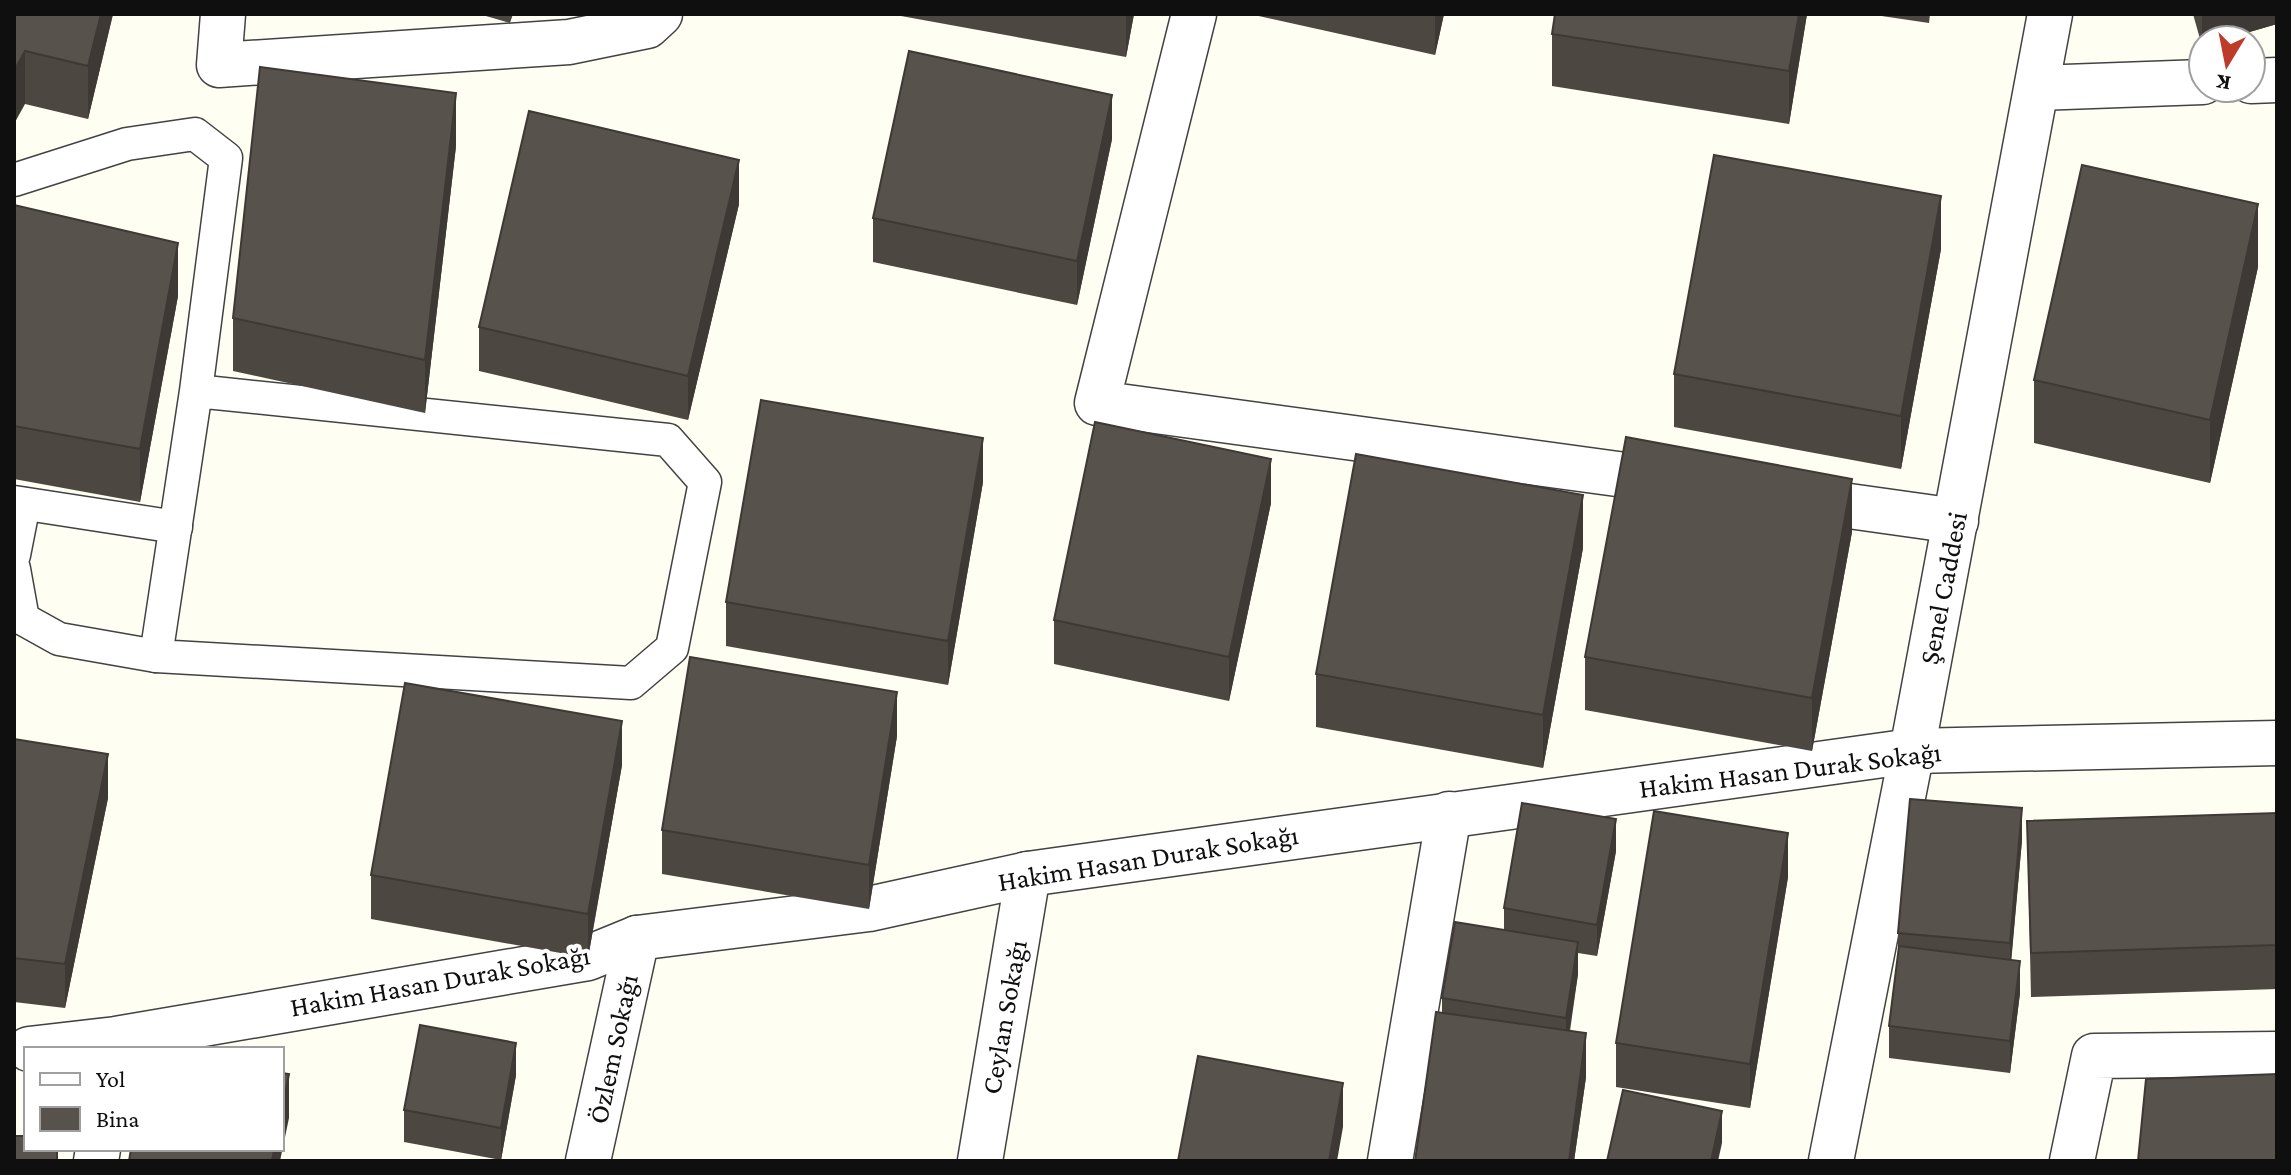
<svg xmlns="http://www.w3.org/2000/svg" width="2291" height="1175" font-family="'Crimson Pro',serif">
	<style>
		.lines { fill: none; stroke-linecap: round; stroke-linejoin: round }
		.service-casing { stroke: #424242; stroke-width: 35 }
		.minor-casing { stroke: #424242; stroke-width: 47 }
		.tertiary-casing { stroke: #424242; stroke-width: 47 }
		.service { stroke: #fff; stroke-width: 32 }
		.minor { stroke: #fff; stroke-width: 44 }
		.tertiary { stroke: #fff; stroke-width: 44 }
		.wall { fill: #4c4741 }
		.shaded-wall { fill: #3e3935 }
		.building { fill: #58524c; stroke: #3e3935; stroke-width: 2 }
		.labels { text-anchor: middle; dominant-baseline: central; stroke-width: 8; stroke-linejoin: round; paint-order: stroke }
		.street-label { font-size: 28px; fill: #0f0f0f; stroke: #fff }
	</style>
	<rect width="100%" height="100%" fill="#fffef2"/>
	<g class="lines">
		<defs>
			<g id="service">
				<path d="M 14,180 L 127,144 L 195,134 L 226,158 L 196,391 L 156,656 L 631,683 L 672,648 L 705,482 L 668,440 L 196,391"/>
				<path d="M 14,502 L 176,527"/>
				<path d="M 14,555 L 24,504"/>
				<path d="M 14,569 L 23,619 L 59,639 L 156,656"/>
			</g>
			<g id="minor">
				<path d="M 223,14 L 219,65 L 569,42 L 647,26 L 660,14"/>
				<path d="M 1194,14 L 1097,403 L 1676,482"/>
				<path d="M 2251,81 L 2277,80"/>
				<path d="M 2037,88 L 2203,82"/>
				<path d="M 1792,498 L 1956,521"/>
				<path d="M 29,1049 L 116,1039 L 588,958 L 637,938 L 869,909 L 1028,874 L 1912,751 L 2277,743"/>
				<path d="M 96,1161 L 98,1149"/>
				<path d="M 588,1161 L 637,938"/>
				<path d="M 980,1161 L 1028,874"/>
				<path d="M 1390,1161 L 1449,814"/>
				<path d="M 2072,1161 L 2094,1056 L 2277,1054"/>
			</g>
			<path id="tertiary" d="M 1831,1161 L 1912,751 L 2050,14"/>
		</defs>
		<use href="#service" class="service-casing"/>
		<use href="#minor" class="minor-casing"/>
		<use href="#tertiary" class="tertiary-casing"/>
		<use href="#service" class="service"/>
		<use href="#minor" class="minor"/>
		<use href="#tertiary" class="tertiary"/>
	</g>
	<g class="wall">
		<path d="M 14,14 L 113,14 L 88,119 L 25,104 Z"/>
		<path d="M 479,14 L 513,14 L 510,23 Z"/>
		<path d="M 901,14 L 1134,14 L 1126,57 L 901,16 Z"/>
		<path d="M 1250,14 L 1444,14 L 1435,55 Z"/>
		<path d="M 1807,14 L 1789,124 L 1552,86 L 1552,34 Z"/>
		<path d="M 1868,14 L 1930,14 L 1929,23 Z"/>
		<path d="M 2193,14 L 2277,14 L 2277,24 L 2222,40 L 2203,40 L 2202,46 Z"/>
		<path d="M 1112,139 L 1077,305 L 873,262 L 873,218 Z"/>
		<path d="M 456,146 L 425,413 L 233,371 L 233,318 Z"/>
		<path d="M 739,204 L 688,420 L 479,371 L 479,327 Z"/>
		<path d="M 14,205 L 178,296 L 140,502 L 14,479 Z"/>
		<path d="M 1941,249 L 1901,469 L 1674,427 L 1674,374 Z"/>
		<path d="M 2258,267 L 2210,483 L 2034,443 L 2034,380 Z"/>
		<path d="M 2277,347 L 2277,422 L 2275,421 L 2275,358 Z"/>
		<path d="M 983,482 L 948,685 L 726,646 L 726,602 Z"/>
		<path d="M 1271,503 L 1229,701 L 1054,664 L 1054,620 Z"/>
		<path d="M 1852,532 L 1812,751 L 1585,710 L 1585,657 Z"/>
		<path d="M 1583,548 L 1543,768 L 1316,727 L 1316,674 Z"/>
		<path d="M 897,736 L 869,909 L 662,874 L 662,830 Z"/>
		<path d="M 14,739 L 108,798 L 65,1008 L 14,1002 Z"/>
		<path d="M 622,765 L 588,958 L 371,919 L 371,875 Z"/>
		<path d="M 2277,813 L 2277,989 L 2031,997 L 2027,821 Z"/>
		<path d="M 2022,840 L 2011,960 L 2020,993 L 2010,1073 L 1889,1058 L 1889,1026 L 1898,952 L 1898,933 Z"/>
		<path d="M 1616,851 L 1597,956 L 1578,953 L 1578,974 L 1570,1031 L 1586,1077 L 1574,1161 L 1415,1161 L 1442,1013 L 1442,998 L 1504,930 L 1504,908 Z"/>
		<path d="M 1788,877 L 1750,1108 L 1616,1087 L 1616,1043 Z"/>
		<path d="M 516,1075 L 501,1160 L 404,1142 L 404,1110 Z"/>
	</g>
	<g class="shaded-wall">
		<path d="M 101,14 L 113,14 L 88,119 L 88,66 Z"/>
		<path d="M 1126,14 L 1134,14 L 1126,57 Z"/>
		<path d="M 1435,14 L 1444,14 L 1435,55 Z"/>
		<path d="M 1799,14 L 1807,14 L 1789,124 L 1789,71 Z"/>
		<path d="M 2202,14 L 2277,14 L 2277,24 L 2222,40 L 2203,40 L 2202,46 Z"/>
		<path d="M 25,51 L 25,104 L 14,124 L 14,71 Z"/>
		<path d="M 456,93 L 456,146 L 425,413 L 425,360 Z"/>
		<path d="M 1112,95 L 1112,139 L 1077,305 L 1077,261 Z"/>
		<path d="M 739,160 L 739,204 L 688,420 L 688,376 Z"/>
		<path d="M 1941,196 L 1941,249 L 1901,469 L 1901,416 Z"/>
		<path d="M 2258,204 L 2258,267 L 2210,483 L 2210,420 Z"/>
		<path d="M 178,243 L 178,296 L 140,502 L 140,449 Z"/>
		<path d="M 983,438 L 983,482 L 948,685 L 948,641 Z"/>
		<path d="M 1271,459 L 1271,503 L 1229,701 L 1229,657 Z"/>
		<path d="M 1852,479 L 1852,532 L 1812,751 L 1812,698 Z"/>
		<path d="M 1583,495 L 1583,548 L 1543,768 L 1543,715 Z"/>
		<path d="M 897,692 L 897,736 L 869,909 L 869,865 Z"/>
		<path d="M 622,721 L 622,765 L 588,958 L 588,914 Z"/>
		<path d="M 108,754 L 108,798 L 65,1008 L 65,964 Z"/>
		<path d="M 2022,808 L 2022,840 L 2010,975 L 2010,943 Z"/>
		<path d="M 1616,819 L 1616,851 L 1597,956 L 1597,925 Z"/>
		<path d="M 1788,833 L 1788,877 L 1750,1108 L 1750,1064 Z"/>
		<path d="M 1578,942 L 1578,974 L 1566,1050 L 1566,1018 Z"/>
		<path d="M 2020,961 L 2020,993 L 2010,1073 L 2010,1041 Z"/>
		<path d="M 1586,1033 L 1586,1077 L 1574,1161 L 1569,1161 Z"/>
		<path d="M 516,1043 L 516,1075 L 501,1160 L 501,1128 Z"/>
		<path d="M 289,1074 L 289,1118 L 280,1161 L 272,1161 L 274,1149 L 282,1149 L 282,1109 Z"/>
		<path d="M 1343,1083 L 1343,1127 L 1337,1161 L 1329,1161 Z"/>
		<path d="M 1722,1111 L 1722,1143 L 1718,1161 L 1711,1161 Z"/>
	</g>
	<g class="building">
		<path d="M 14,14 L 101,14 L 88,66 L 25,51 L 14,71 Z"/>
		<path d="M 1555,14 L 1799,14 L 1789,71 L 1552,34 Z"/>
		<path d="M 909,51 L 1112,95 L 1077,261 L 873,218 Z"/>
		<path d="M 260,67 L 456,93 L 425,360 L 233,318 Z"/>
		<path d="M 529,111 L 739,160 L 688,376 L 479,327 Z"/>
		<path d="M 1714,155 L 1941,196 L 1901,416 L 1674,374 Z"/>
		<path d="M 2082,165 L 2258,204 L 2210,420 L 2034,380 Z"/>
		<path d="M 14,205 L 178,243 L 140,449 L 14,426 Z"/>
		<path d="M 761,400 L 983,438 L 948,641 L 726,602 Z"/>
		<path d="M 1095,422 L 1271,459 L 1229,657 L 1054,620 Z"/>
		<path d="M 1626,437 L 1852,479 L 1812,698 L 1585,657 Z"/>
		<path d="M 1356,454 L 1583,495 L 1543,715 L 1316,674 Z"/>
		<path d="M 690,657 L 897,692 L 869,865 L 662,830 Z"/>
		<path d="M 405,683 L 622,721 L 588,914 L 371,875 Z"/>
		<path d="M 14,739 L 108,754 L 65,964 L 14,958 Z"/>
		<path d="M 1910,799 L 2022,808 L 2010,943 L 1898,933 Z"/>
		<path d="M 1522,803 L 1616,819 L 1597,925 L 1504,908 Z"/>
		<path d="M 1654,811 L 1788,833 L 1750,1064 L 1616,1043 Z"/>
		<path d="M 2277,813 L 2277,945 L 2031,953 L 2027,821 Z"/>
		<path d="M 1455,922 L 1578,942 L 1566,1018 L 1442,998 Z"/>
		<path d="M 1899,946 L 2020,961 L 2010,1041 L 1889,1026 Z"/>
		<path d="M 1436,1012 L 1586,1033 L 1569,1161 L 1415,1161 Z"/>
		<path d="M 420,1025 L 516,1043 L 501,1128 L 404,1110 Z"/>
		<path d="M 1198,1056 L 1343,1083 L 1329,1161 L 1178,1161 Z"/>
		<path d="M 282,1073 L 289,1074 L 282,1109 Z"/>
		<path d="M 2277,1074 L 2277,1161 L 2138,1161 L 2146,1079 Z"/>
		<path d="M 1623,1090 L 1722,1111 L 1711,1161 L 1607,1161 Z"/>
		<path d="M 14,1136 L 26,1136 L 26,1149 L 57,1149 L 57,1161 L 14,1161 Z"/>
		<path d="M 131,1149 L 274,1149 L 272,1161 L 129,1161 Z"/>
	</g>
	<g class="labels">
		<g class="street-label">
			<text transform="translate(1943 588) rotate(-79)">Şenel Caddesi</text>
			<text transform="translate(1790 770) rotate(-7)">Hakim Hasan Durak Sokağı</text>
			<text transform="translate(1148 858) rotate(-9)">Hakim Hasan Durak Sokağı</text>
			<text transform="translate(440 981) rotate(-10)">Hakim Hasan Durak Sokağı</text>
			<text transform="translate(1004 1017) rotate(-80)">Ceylan Sokağı</text>
			<text transform="translate(613 1049) rotate(-78)">Özlem Sokağı</text>
		</g>
	</g>
	<rect width="2291" height="1175" fill="none" stroke="#0f0f0f" stroke-width="32"/>
	<rect x="24" y="1047" width="260" height="104" fill="#ffffff" stroke="#9f9f9f" stroke-width="2"/>
	<rect x="40" y="1073" width="40" height="12" fill="#ffffff" stroke="#9f9f9f" stroke-width="2"/>
	<text x="96" y="1087" font-size="24" fill="#0f0f0f">Yol</text>
	<rect x="40" y="1107" width="40" height="24" fill="#58524c" stroke="#9f9f9f" stroke-width="2"/>
	<text x="96" y="1127" font-size="24" fill="#0f0f0f">Bina</text>
	<g transform="translate(2227 64) rotate(190)"><circle r="38" fill="#ffffff" stroke="#9f9f9f" stroke-width="2"/>
	<path d="M0-6L14 30L0 20L-14 30Z" fill="#be3a29"/>
	<text y="-12" font-size="22" font-weight="bold" text-anchor="middle" fill="#0f0f0f">K</text>
	</g>
</svg>
